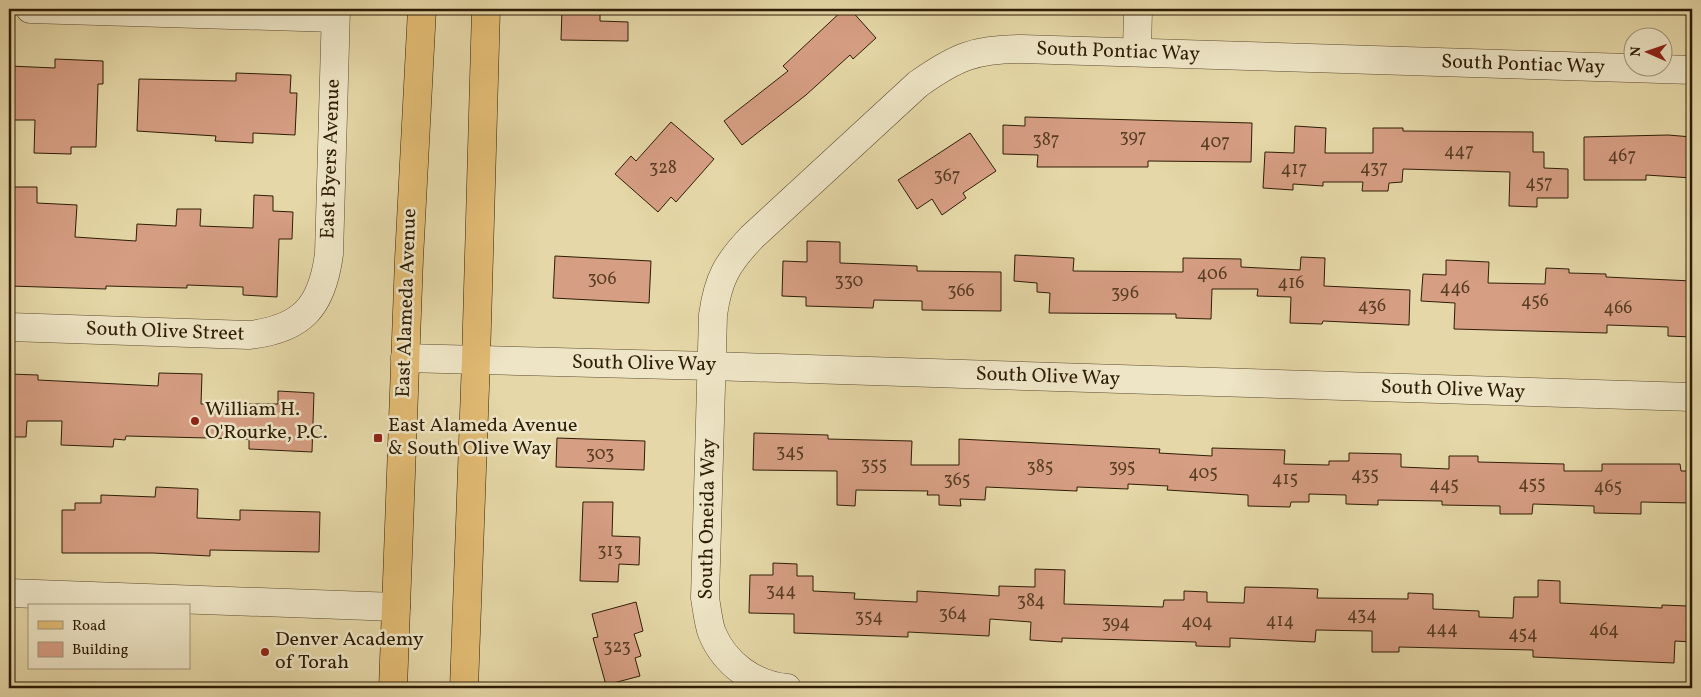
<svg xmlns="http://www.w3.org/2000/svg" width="1701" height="697" font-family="Vollkorn,serif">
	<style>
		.building { fill: #d69e83; stroke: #2e1d05 }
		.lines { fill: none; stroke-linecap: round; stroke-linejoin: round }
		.minor-casing { stroke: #5c4c2e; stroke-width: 29 }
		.major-casing { stroke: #2e1d05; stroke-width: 29 }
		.minor { stroke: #eee5c6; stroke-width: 28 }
		.major { stroke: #e2bc74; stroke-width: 28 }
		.poi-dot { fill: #8f2418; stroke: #eee5c6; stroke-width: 2 }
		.labels { text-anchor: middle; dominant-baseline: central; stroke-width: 5; stroke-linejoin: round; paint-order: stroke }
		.number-label { font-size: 18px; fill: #583d24 }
		.street-label { font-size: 20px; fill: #2e1d05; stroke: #eee5c6 }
		.poi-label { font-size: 20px; fill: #2e1d05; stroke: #eee5c6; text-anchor: start }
	</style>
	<rect width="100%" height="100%" fill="#e5d7a7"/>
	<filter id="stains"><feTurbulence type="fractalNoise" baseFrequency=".004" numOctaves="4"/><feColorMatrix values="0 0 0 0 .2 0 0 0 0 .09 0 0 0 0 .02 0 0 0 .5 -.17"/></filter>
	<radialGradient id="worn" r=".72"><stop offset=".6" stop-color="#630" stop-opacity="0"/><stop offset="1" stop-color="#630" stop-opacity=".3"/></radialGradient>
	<g class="building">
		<path d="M 562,9 L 600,9 L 600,21 L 628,22 L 628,41 L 561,40 Z"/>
		<path d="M 844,9 L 850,9 L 876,38 L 853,59 L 850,55 L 806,95 L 742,145 L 724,121 L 788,71 L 783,66 Z"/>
		<path d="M 55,59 L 103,61 L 103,84 L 98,84 L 96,147 L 71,147 L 71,154 L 34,153 L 35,120 L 9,120 L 9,66 L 55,68 Z"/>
		<path d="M 236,73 L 291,75 L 290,93 L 297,93 L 295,135 L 253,133 L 253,143 L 215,141 L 216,136 L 137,131 L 139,79 L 236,81 Z"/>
		<path d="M 1025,117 L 1252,123 L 1251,162 L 1148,161 L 1148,167 L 1037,167 L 1038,155 L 1003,154 L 1003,125 L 1025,126 Z"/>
		<path d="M 671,122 L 714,159 L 676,202 L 671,197 L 658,212 L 615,174 L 631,156 L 636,161 Z"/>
		<path d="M 1295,126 L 1326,128 L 1325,153 L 1373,153 L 1373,128 L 1403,128 L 1403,131 L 1533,132 L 1533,152 L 1544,152 L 1544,168 L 1568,169 L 1568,198 L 1537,198 L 1537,207 L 1509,206 L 1510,172 L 1403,169 L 1402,182 L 1389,183 L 1388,191 L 1362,191 L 1363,182 L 1323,182 L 1323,186 L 1293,184 L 1293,190 L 1263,188 L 1265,152 L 1294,153 Z"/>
		<path d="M 970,133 L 996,171 L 963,193 L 966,198 L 942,215 L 932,199 L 917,209 L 898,180 Z"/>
		<path d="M 1668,135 L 1692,137 L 1692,178 L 1646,175 L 1646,180 L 1584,180 L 1584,137 Z"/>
		<path d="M 9,187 L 37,187 L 37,203 L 77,205 L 75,237 L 136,241 L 137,224 L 176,226 L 177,209 L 201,209 L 200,226 L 253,228 L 254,195 L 273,196 L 273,211 L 293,212 L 292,239 L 279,239 L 277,297 L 243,295 L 243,287 L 187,285 L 187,288 L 106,286 L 106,289 L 9,286 Z"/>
		<path d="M 807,241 L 840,242 L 840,263 L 917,266 L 917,271 L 1001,272 L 1001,311 L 922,310 L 922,301 L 874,300 L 873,308 L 806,306 L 806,297 L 782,296 L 783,261 L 807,262 Z"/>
		<path d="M 1015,255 L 1074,258 L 1073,271 L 1183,272 L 1183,258 L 1241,259 L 1241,267 L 1300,270 L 1301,257 L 1325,258 L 1324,286 L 1410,290 L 1409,325 L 1323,321 L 1322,324 L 1290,323 L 1291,297 L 1257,296 L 1258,289 L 1212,289 L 1211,319 L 1176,318 L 1176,314 L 1049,313 L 1050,293 L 1037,292 L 1037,283 L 1014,281 Z"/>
		<path d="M 555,256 L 651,261 L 649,303 L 553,298 Z"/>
		<path d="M 1446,260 L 1489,262 L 1488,283 L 1545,284 L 1546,268 L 1569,269 L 1569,273 L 1606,274 L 1606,277 L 1692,281 L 1692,337 L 1668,336 L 1668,327 L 1607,325 L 1607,333 L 1454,329 L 1455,303 L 1421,301 L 1423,274 L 1446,275 Z"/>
		<path d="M 159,373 L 202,374 L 201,404 L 278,404 L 278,391 L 314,393 L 312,452 L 249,449 L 249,439 L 126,436 L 125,440 L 114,439 L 113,447 L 61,445 L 62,421 L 27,421 L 26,437 L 9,437 L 9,374 L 38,375 L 38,380 L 158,386 Z"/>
		<path d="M 754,433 L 828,435 L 828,439 L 912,441 L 911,465 L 959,465 L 959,439 L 1160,449 L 1159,453 L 1212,456 L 1212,448 L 1285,450 L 1284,464 L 1329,465 L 1329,461 L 1349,461 L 1349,453 L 1401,454 L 1401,467 L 1449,469 L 1449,456 L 1478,456 L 1478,462 L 1564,464 L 1564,471 L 1602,471 L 1602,464 L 1680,464 L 1681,471 L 1692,471 L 1692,503 L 1641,502 L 1641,514 L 1594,513 L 1594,506 L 1533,504 L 1532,514 L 1500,514 L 1500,506 L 1442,505 L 1442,501 L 1378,500 L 1378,505 L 1346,504 L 1346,495 L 1309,494 L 1309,502 L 1291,502 L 1290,507 L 1248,506 L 1248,495 L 1167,490 L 1168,486 L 1128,484 L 1128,489 L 1077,487 L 1077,491 L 986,487 L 985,500 L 960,499 L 961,506 L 939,505 L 939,495 L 927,495 L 928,491 L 856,490 L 855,506 L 837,505 L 837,471 L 753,470 Z"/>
		<path d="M 557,438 L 645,441 L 644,470 L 556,467 Z"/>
		<path d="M 156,487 L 198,489 L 197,518 L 240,520 L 240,510 L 320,512 L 319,552 L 210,550 L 210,556 L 153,553 L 62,553 L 62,510 L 75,510 L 75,503 L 101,503 L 101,495 L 155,497 Z"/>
		<path d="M 583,502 L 613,502 L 612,536 L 640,537 L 639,565 L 619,564 L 618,582 L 580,581 Z"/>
		<path d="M 773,563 L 797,564 L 797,576 L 813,576 L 813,591 L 855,593 L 854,599 L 917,602 L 917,591 L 999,596 L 999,586 L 1035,587 L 1035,569 L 1065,570 L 1064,604 L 1163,607 L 1164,600 L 1184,600 L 1184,591 L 1207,592 L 1207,602 L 1244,603 L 1245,587 L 1291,588 L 1318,589 L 1317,598 L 1408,599 L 1408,593 L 1433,594 L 1433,609 L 1479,611 L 1479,617 L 1513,618 L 1514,597 L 1538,597 L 1538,580 L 1560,581 L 1560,603 L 1662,608 L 1662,605 L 1688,606 L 1688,609 L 1692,610 L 1692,642 L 1675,641 L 1674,663 L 1533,657 L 1533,650 L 1399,647 L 1399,652 L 1372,652 L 1372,631 L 1316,630 L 1315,642 L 1230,638 L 1230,647 L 1196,646 L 1196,642 L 1163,641 L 1062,638 L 1062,642 L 1030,640 L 1031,622 L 990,619 L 989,636 L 908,632 L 908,637 L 794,633 L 794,614 L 749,613 L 750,575 L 773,575 Z"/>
		<path d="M 636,602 L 643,631 L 634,634 L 641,656 L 635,658 L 640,676 L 606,685 L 593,638 L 598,637 L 592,614 Z"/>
	</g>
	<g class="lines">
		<defs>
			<g id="minor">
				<path d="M 30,9 L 335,18"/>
				<path d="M 1137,52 L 1138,9"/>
				<path d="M 9,327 L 249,335 C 302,329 322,307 329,254 L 336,9"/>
				<path d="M 405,358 L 711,366 L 1692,397"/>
				<path d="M 9,593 L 396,607"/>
				<path d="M 787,688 C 754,685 725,664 712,633 C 708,622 707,609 705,598 L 713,315 C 718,279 727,263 752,237 L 918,84 C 956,57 975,49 1021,49 L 1692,70"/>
			</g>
			<g id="major">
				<path d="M 393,688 L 409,259 L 422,9"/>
				<path d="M 464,688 L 476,360 L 486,9"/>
			</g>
		</defs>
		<use href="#minor" class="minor-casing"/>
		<use href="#major" class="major-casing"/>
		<use href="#minor" class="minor"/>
		<use href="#major" class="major"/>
	</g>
	<g class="poi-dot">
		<circle cx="195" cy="421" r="5"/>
		<rect x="373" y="433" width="10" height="10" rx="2.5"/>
		<circle cx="265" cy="652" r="5"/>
	</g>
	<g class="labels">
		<g class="number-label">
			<text x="1133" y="137">397</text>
			<text x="1046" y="140">387</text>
			<text x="1215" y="142">407</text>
			<text x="1459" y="151">447</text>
			<text x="1622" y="156">467</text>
			<text x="663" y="168">328</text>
			<text x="1374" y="168">437</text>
			<text x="1294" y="169">417</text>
			<text x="947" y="176">367</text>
			<text x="1539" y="183">457</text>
			<text x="1212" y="274">406</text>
			<text x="602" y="279">306</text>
			<text x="849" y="281">330</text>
			<text x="1291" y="283">416</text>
			<text x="1455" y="288">446</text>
			<text x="961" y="291">366</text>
			<text x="1125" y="293">396</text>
			<text x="1535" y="301">456</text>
			<text x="1372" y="306">436</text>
			<text x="1618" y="308">466</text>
			<text x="790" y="452">345</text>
			<text x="600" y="454">303</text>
			<text x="874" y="465">355</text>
			<text x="1040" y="467">385</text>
			<text x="1122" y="467">395</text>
			<text x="1203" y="473">405</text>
			<text x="1365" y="475">435</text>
			<text x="1285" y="479">415</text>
			<text x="957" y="480">365</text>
			<text x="1532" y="484">455</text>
			<text x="1444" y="485">445</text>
			<text x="1608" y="487">465</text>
			<text x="610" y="551">313</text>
			<text x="781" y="591">344</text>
			<text x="1031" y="601">384</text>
			<text x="953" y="614">364</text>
			<text x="1362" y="615">434</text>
			<text x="869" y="617">354</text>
			<text x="1280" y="621">414</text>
			<text x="1197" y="622">404</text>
			<text x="1116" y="623">394</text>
			<text x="1442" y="629">444</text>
			<text x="1604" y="630">464</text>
			<text x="1523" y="634">454</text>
			<text x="617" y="647">323</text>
		</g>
		<g class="street-label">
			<text transform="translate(1118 52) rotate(2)">South Pontiac Way</text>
			<text transform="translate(1523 65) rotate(2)">South Pontiac Way</text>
			<text transform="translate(331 159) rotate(-88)">East Byers Avenue</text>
			<text transform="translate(407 303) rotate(-88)">East Alameda Avenue</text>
			<text transform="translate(165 332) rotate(2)">South Olive Street</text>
			<text transform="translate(644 364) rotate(1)">South Olive Way</text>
			<text transform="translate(1048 377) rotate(2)">South Olive Way</text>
			<text transform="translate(1453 390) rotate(2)">South Olive Way</text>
			<text transform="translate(708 519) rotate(-89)">South Oneida Way</text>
		</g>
		<g class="poi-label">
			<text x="205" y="410">William H.<tspan x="205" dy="23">O'Rourke, P.C.</tspan></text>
			<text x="388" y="426">East Alameda Avenue<tspan x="388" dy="23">&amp; South Olive Way</tspan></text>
			<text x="275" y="640">Denver Academy<tspan x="275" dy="23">of Torah</tspan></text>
		</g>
	</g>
	<rect width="1701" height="697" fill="none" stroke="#e5d7a7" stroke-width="30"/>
	<rect x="10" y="10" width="1681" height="677" fill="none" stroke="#2e1d05" stroke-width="2.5"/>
	<rect x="15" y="15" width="1671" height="667" fill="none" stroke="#2e1d05"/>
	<rect x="28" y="604" width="162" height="65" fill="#eee5c6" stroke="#a19579"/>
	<rect x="38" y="621" width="25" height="8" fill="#e2bc74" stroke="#a19579"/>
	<text x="72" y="630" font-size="15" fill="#2e1d05">Road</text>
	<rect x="38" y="642" width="25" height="15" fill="#d69e83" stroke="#a19579"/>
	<text x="72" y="654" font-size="15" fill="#2e1d05">Building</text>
	<g transform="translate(1648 52) rotate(272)"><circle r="24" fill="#eee5c6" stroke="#a19579"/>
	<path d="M0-4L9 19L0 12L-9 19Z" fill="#8f2418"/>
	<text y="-8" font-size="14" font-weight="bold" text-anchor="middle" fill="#2e1d05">N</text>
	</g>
	<rect width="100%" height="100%" filter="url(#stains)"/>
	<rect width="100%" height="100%" fill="url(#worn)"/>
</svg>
